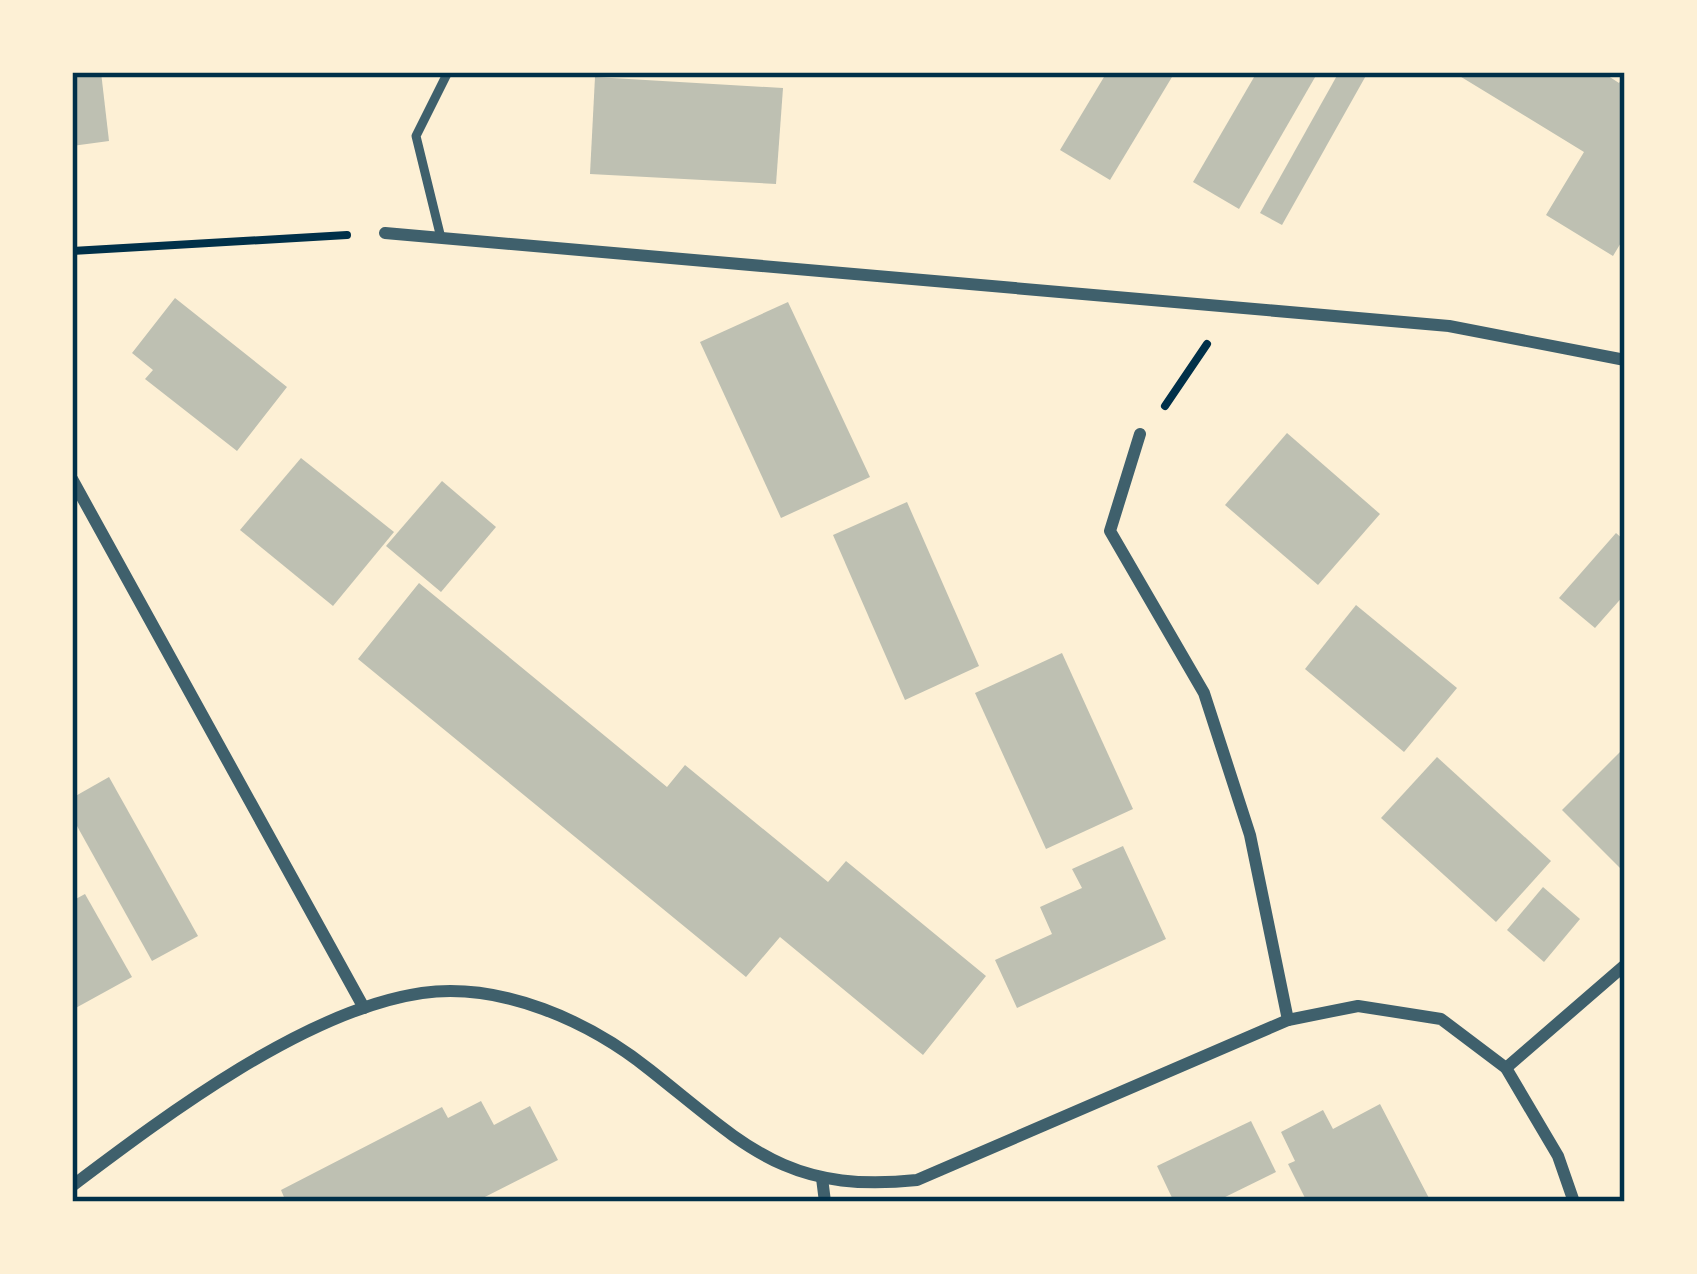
<svg xmlns="http://www.w3.org/2000/svg" width="1697" height="1274" font-family="Inter,sans-serif">
	<style>
		.building { fill: #bec0b2 }
		.lines { fill: none; stroke-linecap: round; stroke-linejoin: round }
		.path { stroke: #003049; stroke-width: 8 }
		.service { stroke: #3f606c; stroke-width: 9 }
		.minor { stroke: #3f606c; stroke-width: 12 }
		.neatline { fill: none; stroke: #003049; stroke-width: 4.5 }
	</style>
	<rect width="100%" height="100%" fill="#fdf0d5"/>
	<g class="building">
		<path d="M 72,72 L 101,72 L 109,141 L 72,146 Z"/>
		<path d="M 1107,72 L 1175,72 L 1110,180 L 1060,150 Z"/>
		<path d="M 1257,72 L 1318,72 L 1239,209 L 1193,182 Z"/>
		<path d="M 1339,72 L 1368,72 L 1282,225 L 1260,213 Z"/>
		<path d="M 1453,72 L 1602,72 L 1619,83 L 1625,73 L 1625,236 L 1613,256 L 1546,215 L 1584,152 Z"/>
		<path d="M 595,77 L 783,88 L 776,184 L 590,174 Z"/>
		<path d="M 175,298 L 287,387 L 237,451 L 145,379 L 153,370 L 132,353 Z"/>
		<path d="M 788,302 L 870,477 L 781,518 L 700,342 Z"/>
		<path d="M 1287,433 L 1380,514 L 1318,585 L 1225,505 Z"/>
		<path d="M 301,458 L 394,532 L 333,606 L 240,530 Z"/>
		<path d="M 442,481 L 496,527 L 441,592 L 386,546 Z"/>
		<path d="M 907,502 L 979,666 L 905,700 L 833,535 Z"/>
		<path d="M 1616,533 L 1625,541 L 1625,594 L 1595,628 L 1559,598 Z"/>
		<path d="M 419,583 L 667,787 L 685,765 L 828,882 L 846,861 L 986,976 L 923,1055 L 780,937 L 746,977 L 358,659 Z"/>
		<path d="M 1356,605 L 1457,688 L 1404,752 L 1305,669 Z"/>
		<path d="M 1062,653 L 1133,809 L 1046,849 L 975,693 Z"/>
		<path d="M 1625,747 L 1625,873 L 1562,810 Z"/>
		<path d="M 1437,757 L 1551,861 L 1496,922 L 1381,818 Z"/>
		<path d="M 109,777 L 198,936 L 152,961 L 72,817 L 72,798 Z"/>
		<path d="M 1123,846 L 1166,939 L 1017,1008 L 995,960 L 1052,934 L 1040,907 L 1082,888 L 1072,869 Z"/>
		<path d="M 1543,887 L 1580,919 L 1544,962 L 1507,930 Z"/>
		<path d="M 85,894 L 132,977 L 72,1010 L 72,901 Z"/>
		<path d="M 481,1101 L 494,1125 L 530,1106 L 558,1160 L 475,1202 L 286,1202 L 281,1190 L 442,1107 L 448,1118 Z"/>
		<path d="M 1380,1104 L 1431,1202 L 1307,1202 L 1288,1164 L 1295,1161 L 1281,1132 L 1323,1110 L 1333,1129 Z"/>
		<path d="M 1251,1121 L 1276,1172 L 1215,1202 L 1174,1202 L 1157,1166 Z"/>
	</g>
	<g class="lines">
		<g class="path">
			<path d="M 72,251 L 347,235"/>
			<path d="M 1165,406 L 1207,344"/>
		</g>
		<path class="service" d="M 441,238 L 416,136 L 448,72"/>
		<g class="minor">
			<path d="M 385,233 L 1449,326 L 1625,360"/>
			<path d="M 1140,434 L 1110,531 L 1204,693 L 1250,835 L 1288,1020"/>
			<path d="M 72,479 L 364,1008"/>
			<path d="M 1506,1068 L 1625,965"/>
			<path d="M 822,1178 L 825,1202"/>
			<path d="M 72,1186 C 165,1116 305,1010 422,993 C 502,982 589,1021 650,1070 C 745,1145 786,1194 917,1180 L 1288,1020 L 1358,1006 L 1441,1019 L 1506,1068 L 1558,1156 L 1574,1202"/>
		</g>
	</g>
	<rect width="1697" height="1274" fill="none" stroke="#fdf0d5" stroke-width="150"/>
	<rect x="75" y="75" width="1547" height="1124" class="neatline"/>
</svg>
